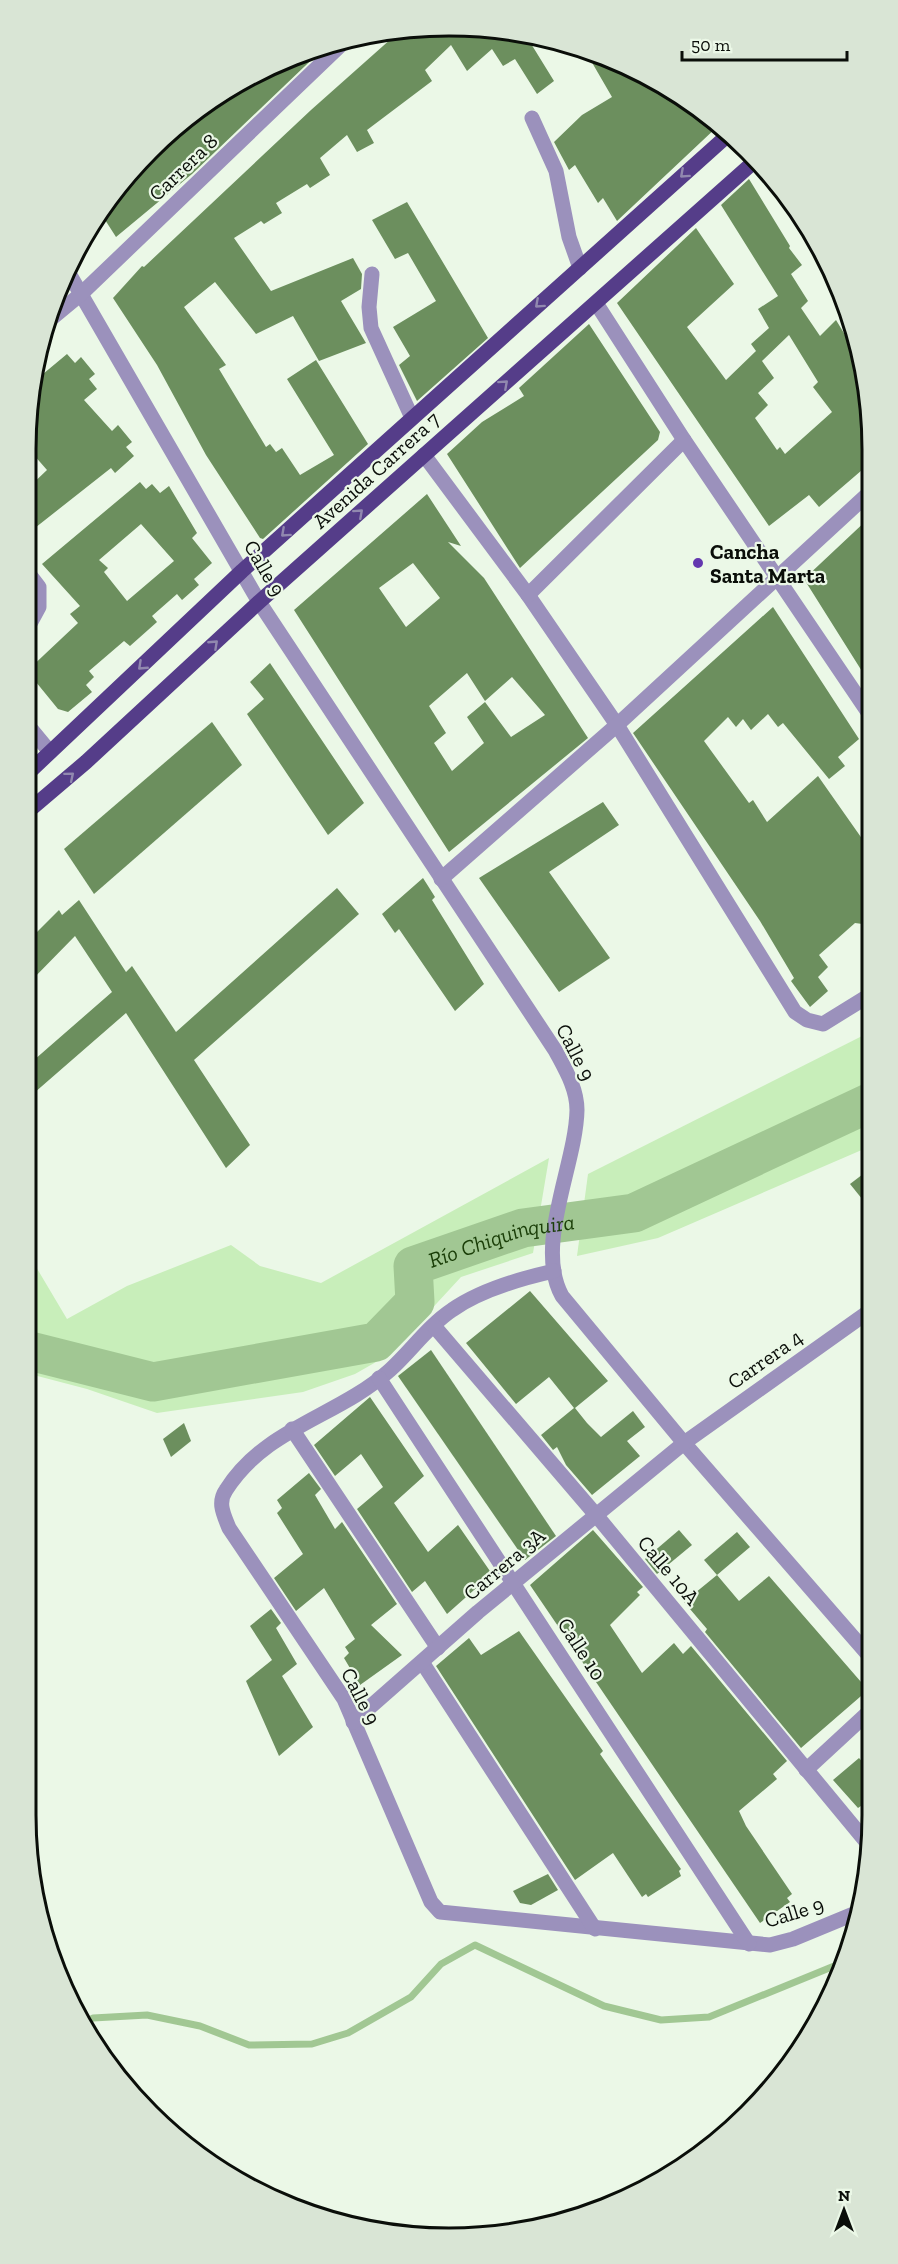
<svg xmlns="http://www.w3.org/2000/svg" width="898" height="2264" font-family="'Zilla Slab',serif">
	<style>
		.green { fill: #c8eeba }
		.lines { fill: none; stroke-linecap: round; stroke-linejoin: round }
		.stream { stroke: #a1c793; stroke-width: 7 }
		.river { stroke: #a1c793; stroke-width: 39 }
		.building { fill: #6c8f5e; fill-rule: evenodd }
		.minor { stroke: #9b91bc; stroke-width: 15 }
		.major { stroke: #553d89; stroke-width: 15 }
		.oneway { stroke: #9188af }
		.poi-dot { fill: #6337af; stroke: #ebf8e7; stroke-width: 2 }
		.labels { text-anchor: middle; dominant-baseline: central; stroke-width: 4.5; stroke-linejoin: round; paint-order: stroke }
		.street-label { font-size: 21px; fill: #0a0e09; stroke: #ebf8e7 }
		.poi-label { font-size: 21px; font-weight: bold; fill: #0a0e09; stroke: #ebf8e7; text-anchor: start }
		.water-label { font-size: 22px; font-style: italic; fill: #193d07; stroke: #ebf8e7 }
		.rim { fill: none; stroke: #0a0e09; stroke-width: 3 }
	</style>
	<rect width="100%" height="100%" fill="#ebf8e7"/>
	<g class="green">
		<path d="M 26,578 L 37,592 L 35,611 L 26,618 Z"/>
		<path d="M 870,1032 L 871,1146 L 658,1238 L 577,1256 L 588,1174 Z"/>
		<path d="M 549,1158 L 533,1253 L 461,1277 L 390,1354 L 355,1374 L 303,1392 L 157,1413 L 87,1389 L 26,1373 L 26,1250 L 67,1319 L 127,1286 L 231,1245 L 260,1266 L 321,1283 Z"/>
	</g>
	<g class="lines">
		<path class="stream" d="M 81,2025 L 93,2018 L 147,2015 L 200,2026 L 249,2045 L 312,2044 L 348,2033 L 411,1997 L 441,1964 L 475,1945 L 604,2006 L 661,2020 L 709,2017 L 844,1962"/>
		<path class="river" id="s1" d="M 26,1350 L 153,1382 L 376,1342 L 415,1302 L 413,1266 L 523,1228 L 634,1213 L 871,1102"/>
	</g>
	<g class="building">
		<path d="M 421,26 L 504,29 L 525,34 L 554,81 L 537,94 L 515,59 L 503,66 L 492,49 L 467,71 L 451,45 L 425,70 L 432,81 L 367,130 L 374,143 L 357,152 L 347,135 L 320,158 L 330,175 L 310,188 L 307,184 L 276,203 L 282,213 L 264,224 L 261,221 L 234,238 L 271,291 L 353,258 L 362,274 L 361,289 L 341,301 L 366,343 L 319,361 L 293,316 L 256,334 L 215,282 L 184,307 L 226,365 L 219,369 L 266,447 L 270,444 L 276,452 L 282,448 L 300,475 L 334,455 L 287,379 L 316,360 L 368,444 L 263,539 L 260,538 L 206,455 L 157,365 L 113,298 L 142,266 L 144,267 L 311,110 L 401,30 Z"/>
		<path d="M 327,45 L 192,174 L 116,237 L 100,212 L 130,170 L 158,144 L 166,149 L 192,121 L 188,116 L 191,113 L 261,69 Z"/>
		<path d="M 583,47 L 685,97 L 718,126 L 617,221 L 603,198 L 598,203 L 575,165 L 569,170 L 554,142 L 582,115 L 612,97 Z"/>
		<path d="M 749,179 L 790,246 L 789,248 L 802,265 L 791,274 L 808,301 L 801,308 L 820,336 L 836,320 L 859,358 L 869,393 L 869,464 L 819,507 L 809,495 L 769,526 L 617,303 L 696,228 L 734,284 L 687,327 L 726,380 L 756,351 L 751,344 L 769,328 L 758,309 L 778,296 L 721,205 ZM 789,335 L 818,382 L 813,387 L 832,412 L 785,454 L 780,447 L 777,450 L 755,418 L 768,405 L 758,393 L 774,378 L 762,361 Z"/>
		<path d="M 407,202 L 488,338 L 417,401 L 399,365 L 410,356 L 393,327 L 436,301 L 408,253 L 395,259 L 372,220 Z"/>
		<path d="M 589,324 L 660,432 L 658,440 L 520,568 L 447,454 L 482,422 L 524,396 L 519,388 Z"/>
		<path d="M 67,354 L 75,363 L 81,357 L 95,374 L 89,379 L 97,389 L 84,400 L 112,431 L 118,425 L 132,442 L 126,447 L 134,456 L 115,473 L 111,468 L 26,535 L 26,490 L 47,470 L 26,446 L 37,379 Z"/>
		<path d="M 140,482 L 146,489 L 152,484 L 160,493 L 169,486 L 197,533 L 192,538 L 212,563 L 194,579 L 199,585 L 182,600 L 177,594 L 152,616 L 157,622 L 130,646 L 124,641 L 89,671 L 94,677 L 86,685 L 92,692 L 68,712 L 58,709 L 27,671 L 78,623 L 70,614 L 80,606 L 42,564 ZM 141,524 L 174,561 L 127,601 L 104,572 L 108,568 L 99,560 Z"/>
		<path d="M 427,494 L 461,546 L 448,542 L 484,578 L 588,738 L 449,852 L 294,610 ZM 413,563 L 440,598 L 406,627 L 379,588 ZM 467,673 L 485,701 L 512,677 L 545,715 L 511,737 L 485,702 L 467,717 L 484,743 L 452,771 L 434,743 L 446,733 L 429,706 Z"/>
		<path d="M 869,518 L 869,538 L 870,684 L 804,579 Z"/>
		<path d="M 773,607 L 859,739 L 838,757 L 845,766 L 829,779 L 783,723 L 778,727 L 768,714 L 751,730 L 743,719 L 736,727 L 728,717 L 704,741 L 749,803 L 753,800 L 767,822 L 818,776 L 870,850 L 870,925 L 855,923 L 819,955 L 828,967 L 818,977 L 828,991 L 810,1007 L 791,981 L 794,978 L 760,921 L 633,733 Z"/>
		<path d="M 270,663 L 364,803 L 328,835 L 247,714 L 264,699 L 250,682 Z"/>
		<path d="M 212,722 L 242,765 L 94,894 L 64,849 Z"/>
		<path d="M 603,802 L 619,825 L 549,872 L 610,958 L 559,992 L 479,878 Z"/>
		<path d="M 423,878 L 435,897 L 432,900 L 484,984 L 455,1011 L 399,929 L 395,933 L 382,914 Z"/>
		<path d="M 337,888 L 359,914 L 194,1060 L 250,1145 L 226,1168 L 126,1013 L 26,1100 L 26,1067 L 112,992 L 75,936 L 26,986 L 26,943 L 59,910 L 62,915 L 79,900 L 126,972 L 132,966 L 176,1032 Z"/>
		<path d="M 871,1168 L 871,1210 L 850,1184 Z"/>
		<path d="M 530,1291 L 608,1381 L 575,1408 L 587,1423 L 601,1437 L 633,1411 L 645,1427 L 627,1441 L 640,1456 L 592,1495 L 566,1465 L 557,1447 L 553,1450 L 541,1435 L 574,1408 L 549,1377 L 516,1404 L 466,1343 Z"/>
		<path d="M 431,1350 L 556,1536 L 525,1560 L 398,1376 Z"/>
		<path d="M 370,1397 L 424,1476 L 394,1503 L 428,1552 L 458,1525 L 492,1574 L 447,1614 L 425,1581 L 412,1592 L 357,1509 L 383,1487 L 361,1454 L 335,1476 L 314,1445 Z"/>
		<path d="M 184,1423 L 191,1441 L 171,1457 L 163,1439 Z"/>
		<path d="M 309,1473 L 321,1489 L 315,1495 L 335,1529 L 342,1522 L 397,1604 L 371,1625 L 402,1655 L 360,1685 L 344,1658 L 349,1653 L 345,1647 L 355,1639 L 324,1588 L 296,1611 L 274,1578 L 303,1554 L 277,1513 L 282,1508 L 277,1500 Z"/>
		<path d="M 593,1530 L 643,1587 L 637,1592 L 640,1595 L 610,1625 L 642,1673 L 674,1643 L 683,1654 L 691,1646 L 787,1761 L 773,1774 L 777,1779 L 739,1811 L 746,1826 L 792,1894 L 787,1898 L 790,1902 L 760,1923 L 530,1585 Z"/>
		<path d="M 679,1530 L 692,1545 L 657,1574 L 645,1559 Z"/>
		<path d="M 737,1532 L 750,1547 L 717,1575 L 704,1560 Z"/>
		<path d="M 717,1575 L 739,1601 L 769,1576 L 868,1690 L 801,1748 L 705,1632 L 707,1629 L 684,1602 Z"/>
		<path d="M 271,1609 L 281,1623 L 276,1628 L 297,1664 L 282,1676 L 313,1727 L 279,1756 L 246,1681 L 272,1660 L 250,1626 Z"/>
		<path d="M 519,1631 L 603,1751 L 600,1754 L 681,1869 L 679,1871 L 681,1876 L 648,1897 L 646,1894 L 642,1897 L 613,1853 L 575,1880 L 436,1666 L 469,1638 L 481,1655 Z"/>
		<path d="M 859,1758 L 872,1773 L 872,1817 L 861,1806 L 858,1808 L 833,1780 Z"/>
		<path d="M 548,1874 L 558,1890 L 531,1905 L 520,1903 L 513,1891 Z"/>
	</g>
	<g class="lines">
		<g class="minor">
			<path d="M 532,118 L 556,171 L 569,237 L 580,268"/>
			<path d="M 67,270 L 259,602 L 555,1050 C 565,1069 577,1088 577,1110 C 576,1165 534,1245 562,1296 L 684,1443 L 872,1659"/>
			<path d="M 372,274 L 369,307 L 371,328 L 412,418"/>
			<path d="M 596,303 L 684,440 L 870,715"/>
			<path d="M 46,323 L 81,294 L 347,39"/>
			<path d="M 424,455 L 528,595 L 617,725 L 795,1012 L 807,1020 L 823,1024 L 870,995"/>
			<path d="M 26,570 L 39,587 L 39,607 L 26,631"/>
			<path d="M 528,595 L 684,440"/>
			<path d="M 26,723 L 50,752"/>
			<path d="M 441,879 L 617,725 L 869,493"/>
			<path d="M 554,1271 C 523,1278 479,1291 452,1310 C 428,1326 411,1351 390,1370 C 338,1417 266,1427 226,1490 C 217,1503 224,1515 229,1528 L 344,1699 L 431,1902 L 440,1912 L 770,1945 L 793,1939 L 856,1913"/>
			<path d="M 434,1326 L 596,1515 L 868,1844"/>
			<path d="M 379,1378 L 749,1944"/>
			<path d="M 292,1429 L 438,1648"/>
			<path d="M 422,1662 L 595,1929"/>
			<path d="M 353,1722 L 478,1612 L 684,1443 L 871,1310"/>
			<path d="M 806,1770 L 872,1709"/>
		</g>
		<g class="major">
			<path d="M 26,775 L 242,571 L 728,135"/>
			<path d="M 26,813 L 86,762 L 259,602 L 756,160"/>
		</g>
	</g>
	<defs><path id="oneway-chevron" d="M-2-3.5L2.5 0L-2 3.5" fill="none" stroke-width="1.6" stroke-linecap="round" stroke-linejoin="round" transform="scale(1.5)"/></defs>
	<g class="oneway">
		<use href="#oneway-chevron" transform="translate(684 174) rotate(138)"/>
		<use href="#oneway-chevron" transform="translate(539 304) rotate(138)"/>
		<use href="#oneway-chevron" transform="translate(504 384) rotate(-42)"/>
		<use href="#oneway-chevron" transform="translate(359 513) rotate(-42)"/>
		<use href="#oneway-chevron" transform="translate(285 533) rotate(138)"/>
		<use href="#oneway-chevron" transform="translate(214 644) rotate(-43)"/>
		<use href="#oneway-chevron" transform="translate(142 666) rotate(137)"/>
		<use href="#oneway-chevron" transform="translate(70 776) rotate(-40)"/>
	</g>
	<circle class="poi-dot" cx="698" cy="563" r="6"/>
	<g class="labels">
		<g class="street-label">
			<text transform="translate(183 167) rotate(-44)">Carrera 8</text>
			<text transform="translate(376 470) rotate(-42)">Avenida Carrera 7</text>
			<text transform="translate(265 568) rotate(60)">Calle 9</text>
			<text transform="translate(576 1052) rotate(63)">Calle 9</text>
			<text transform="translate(765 1359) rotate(-35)">Carrera 4</text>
			<text transform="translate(504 1564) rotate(-40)">Carrera 3A</text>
			<text transform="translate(669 1570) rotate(50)">Calle 10A</text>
			<text transform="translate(582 1649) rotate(57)">Calle 10</text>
			<text transform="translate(361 1696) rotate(63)">Calle 9</text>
			<text transform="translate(794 1912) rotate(-17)">Calle 9</text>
		</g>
		<g class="poi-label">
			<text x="710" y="551">Cancha<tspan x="710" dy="24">Santa Marta</tspan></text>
		</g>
		<g class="water-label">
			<text stroke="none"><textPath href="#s1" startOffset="542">Río Chiquinquira</textPath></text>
		</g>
	</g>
	<path d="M0 0H898V2264H0ZM449 36H449A413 413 0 0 1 862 449V1815A413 413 0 0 1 449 2228H449A413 413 0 0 1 36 1815V449A413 413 0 0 1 449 36Z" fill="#d9e5d5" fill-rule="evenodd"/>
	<path class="rim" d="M449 36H449A413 413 0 0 1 862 449V1815A413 413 0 0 1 449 2228H449A413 413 0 0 1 36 1815V449A413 413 0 0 1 449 36Z"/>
	<g transform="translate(844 2210)" stroke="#ebf8e7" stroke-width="4.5" paint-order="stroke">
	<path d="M0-4.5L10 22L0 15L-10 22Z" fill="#0a0e09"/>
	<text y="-9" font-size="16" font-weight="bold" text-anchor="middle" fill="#0a0e09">N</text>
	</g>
	<path d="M682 51v9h165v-9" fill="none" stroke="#0a0e09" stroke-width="3"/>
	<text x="691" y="51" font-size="18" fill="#0a0e09" stroke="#ebf8e7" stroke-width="4.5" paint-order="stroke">50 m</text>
</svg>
